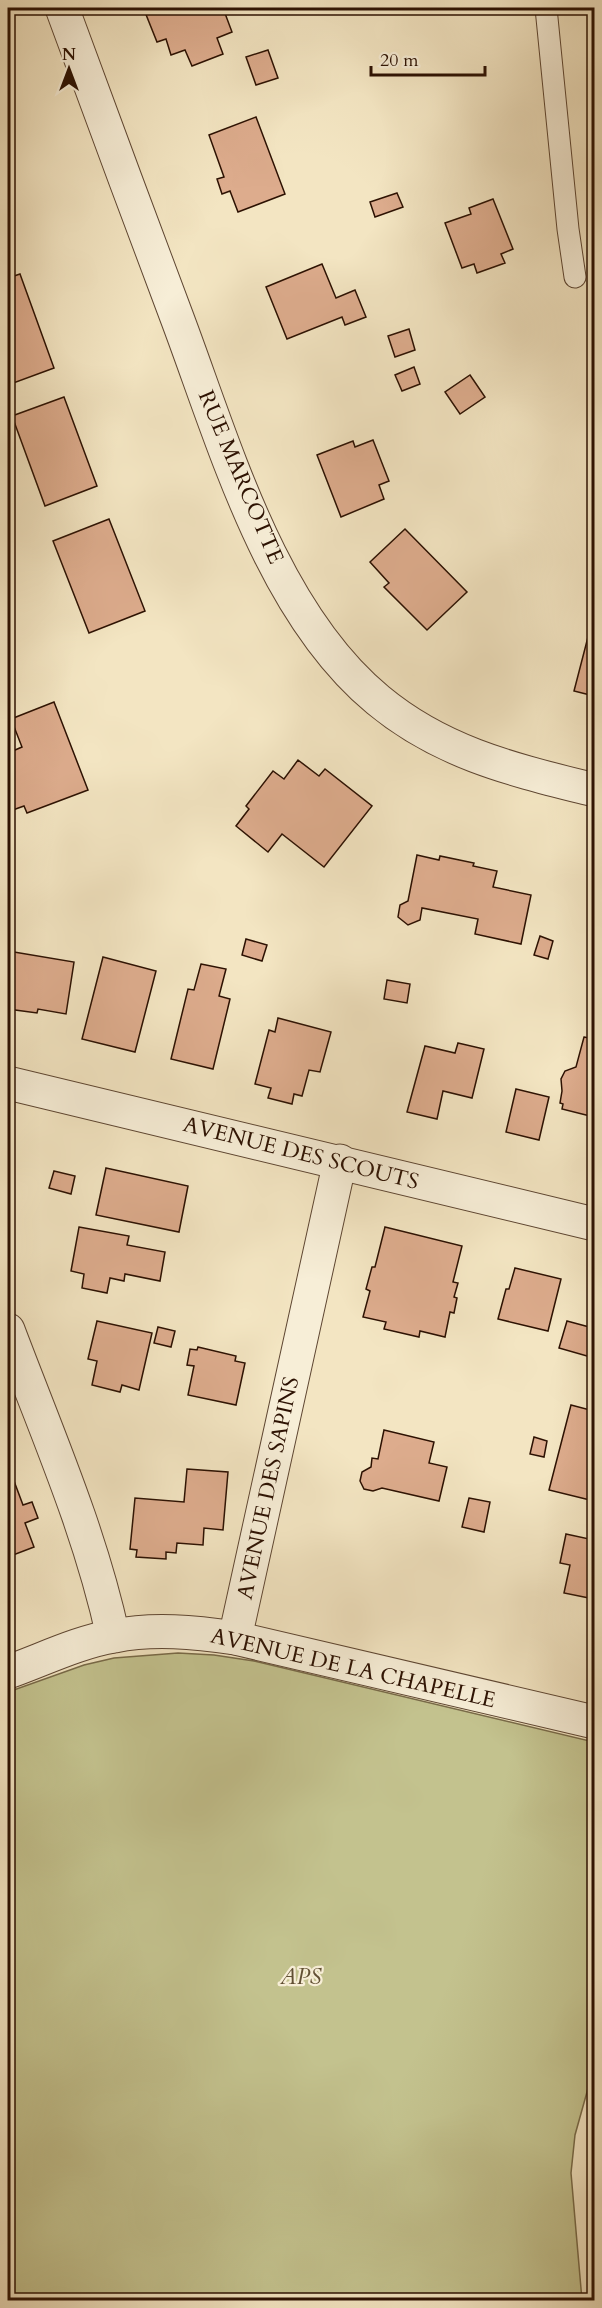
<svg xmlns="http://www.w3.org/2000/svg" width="602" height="2308" font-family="Cardo,serif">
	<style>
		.green { fill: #c3c28e; stroke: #786a48; stroke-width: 1.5 }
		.building { fill: #ddac8d; stroke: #2c1102; stroke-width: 1.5 }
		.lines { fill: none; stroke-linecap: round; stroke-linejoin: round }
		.lane-casing { stroke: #5e4632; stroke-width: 23 }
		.street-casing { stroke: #5e4632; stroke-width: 35 }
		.lane { stroke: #f7eed7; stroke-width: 21 }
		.street { stroke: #f7eed7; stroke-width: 33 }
		.labels { text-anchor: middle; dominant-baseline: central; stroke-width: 4.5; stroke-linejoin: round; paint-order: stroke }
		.street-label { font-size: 22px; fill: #2c1102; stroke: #f7eed7 }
		.park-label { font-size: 22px; font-style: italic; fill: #614f33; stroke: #f7eed7 }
	</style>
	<rect width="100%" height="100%" fill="#f3e5c2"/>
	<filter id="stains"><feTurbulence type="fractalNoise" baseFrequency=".00333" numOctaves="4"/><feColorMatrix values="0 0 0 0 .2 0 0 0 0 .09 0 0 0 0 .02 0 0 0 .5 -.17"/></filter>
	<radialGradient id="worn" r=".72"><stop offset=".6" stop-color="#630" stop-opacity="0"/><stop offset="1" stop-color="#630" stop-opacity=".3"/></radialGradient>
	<path class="green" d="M 178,1653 L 214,1655 L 254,1661 L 594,1742 L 594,2067 L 575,2135 L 571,2173 L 582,2300 L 8,2300 L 8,1692 L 84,1665 L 114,1658 Z"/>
	<g class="building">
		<path d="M 152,8 L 223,8 L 232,32 L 217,38 L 223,54 L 192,66 L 185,50 L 171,55 L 166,39 L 157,42 L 145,12 Z"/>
		<path d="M 268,50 L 278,78 L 256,85 L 246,57 Z"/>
		<path d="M 256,117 L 285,194 L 238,212 L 230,191 L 222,194 L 217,179 L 224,177 L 209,135 Z"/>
		<path d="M 397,193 L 403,207 L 375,217 L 370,202 Z"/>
		<path d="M 493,199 L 513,249 L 501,254 L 505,263 L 477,273 L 474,264 L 462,268 L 445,223 L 471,214 L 469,208 Z"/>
		<path d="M 322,264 L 336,298 L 355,290 L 366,317 L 345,325 L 342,317 L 287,339 L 266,287 Z"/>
		<path d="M 20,274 L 54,368 L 8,385 L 8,278 Z"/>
		<path d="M 409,329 L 415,350 L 395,357 L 388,336 Z"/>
		<path d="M 414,367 L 420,384 L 402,391 L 395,375 Z"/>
		<path d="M 470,375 L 485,397 L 460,414 L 445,392 Z"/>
		<path d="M 64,397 L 97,486 L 45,506 L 12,416 Z"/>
		<path d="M 373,440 L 389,481 L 379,485 L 384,499 L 341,517 L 317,455 L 353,441 L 355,447 Z"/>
		<path d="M 109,519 L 145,611 L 89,633 L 53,541 Z"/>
		<path d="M 405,529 L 467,592 L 427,630 L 384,587 L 389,583 L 370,562 Z"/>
		<path d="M 589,633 L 594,635 L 594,696 L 574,691 Z"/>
		<path d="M 54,702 L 88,790 L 27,813 L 24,806 L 10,811 L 8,804 L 8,777 L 12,775 L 8,764 L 8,753 L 22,747 L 11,719 Z"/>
		<path d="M 298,760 L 319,776 L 325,769 L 372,806 L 324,867 L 282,834 L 268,852 L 236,826 L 249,809 L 246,806 L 273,771 L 284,779 Z"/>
		<path d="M 417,855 L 439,860 L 440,856 L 474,863 L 473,866 L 497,871 L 493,887 L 531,895 L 521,944 L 475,934 L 478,919 L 422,908 L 420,920 L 408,925 L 398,917 L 400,905 L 408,901 Z"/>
		<path d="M 540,936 L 553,941 L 548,959 L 534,955 Z"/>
		<path d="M 246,939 L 267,945 L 262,961 L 242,955 Z"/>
		<path d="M 8,951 L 74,962 L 66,1014 L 38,1009 L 37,1013 L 8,1009 Z"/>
		<path d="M 103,957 L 156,971 L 135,1052 L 82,1039 Z"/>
		<path d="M 201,964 L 226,969 L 219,996 L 230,999 L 213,1069 L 171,1059 L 188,989 L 194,990 Z"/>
		<path d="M 387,980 L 410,984 L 407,1003 L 384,999 Z"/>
		<path d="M 278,1018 L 331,1032 L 320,1072 L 309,1070 L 302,1096 L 294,1094 L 292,1104 L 268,1098 L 271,1088 L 255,1084 L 269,1030 L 275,1032 Z"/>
		<path d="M 584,1037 L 594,1039 L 594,1117 L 562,1109 L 563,1104 L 560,1103 L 562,1091 L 561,1079 L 565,1071 L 576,1067 Z"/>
		<path d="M 458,1043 L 484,1049 L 472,1098 L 443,1091 L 437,1119 L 407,1112 L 425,1046 L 455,1053 Z"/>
		<path d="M 516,1089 L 549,1097 L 539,1140 L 506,1132 Z"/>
		<path d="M 106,1168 L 188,1186 L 179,1232 L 96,1215 Z"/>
		<path d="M 54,1171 L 75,1176 L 71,1194 L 49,1188 Z"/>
		<path d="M 79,1227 L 129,1236 L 127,1245 L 165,1252 L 160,1281 L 125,1274 L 124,1281 L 110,1278 L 107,1293 L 82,1288 L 84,1274 L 71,1271 Z"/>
		<path d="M 385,1227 L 462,1246 L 453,1282 L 458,1283 L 454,1297 L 457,1298 L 454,1313 L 450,1312 L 445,1337 L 420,1331 L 419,1337 L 384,1329 L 386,1322 L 363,1317 L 370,1291 L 366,1289 L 372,1267 L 375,1267 Z"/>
		<path d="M 515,1268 L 561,1279 L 548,1331 L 498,1319 L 506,1289 L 509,1289 Z"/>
		<path d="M 97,1321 L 152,1333 L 139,1390 L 122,1385 L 120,1392 L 92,1385 L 97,1361 L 88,1359 Z"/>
		<path d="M 567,1321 L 593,1328 L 594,1322 L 594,1358 L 559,1348 Z"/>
		<path d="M 158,1327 L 175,1331 L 171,1347 L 154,1343 Z"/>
		<path d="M 198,1347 L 236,1356 L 235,1361 L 245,1363 L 236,1405 L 188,1395 L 194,1366 L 187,1365 L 190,1349 L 197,1350 Z"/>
		<path d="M 571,1405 L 594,1411 L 594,1501 L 549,1490 Z"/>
		<path d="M 384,1430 L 434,1442 L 429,1463 L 447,1467 L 439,1501 L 382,1488 L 373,1491 L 364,1489 L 360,1481 L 362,1472 L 371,1467 L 372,1458 L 378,1459 Z"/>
		<path d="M 534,1437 L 547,1441 L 544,1457 L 530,1454 Z"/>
		<path d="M 8,1465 L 23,1505 L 32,1502 L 38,1518 L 25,1523 L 34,1547 L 8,1557 Z"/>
		<path d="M 187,1469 L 228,1472 L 223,1530 L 204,1528 L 203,1545 L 177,1543 L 176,1553 L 166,1552 L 166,1559 L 136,1557 L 137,1550 L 130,1549 L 135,1498 L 184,1502 Z"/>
		<path d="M 469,1498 L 490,1502 L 484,1532 L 462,1527 Z"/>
		<path d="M 566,1534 L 594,1540 L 594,1599 L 564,1593 L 570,1565 L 560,1563 Z"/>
		<path d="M 593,2157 L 594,2157 L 594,2238 L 589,2238 Z"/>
	</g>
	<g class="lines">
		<defs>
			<path id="lane" d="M 546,8 L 568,229 L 575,277"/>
			<g id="street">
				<path d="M 62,8 C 99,110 138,213 176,315 C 224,442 270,611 378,700 C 443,754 515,770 594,790"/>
				<path d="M 8,1083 L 594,1224"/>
				<path d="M 8,1330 C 46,1431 90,1530 113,1636"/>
				<path d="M 235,1638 L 340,1161"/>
				<path d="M 8,1672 C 42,1660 78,1642 114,1636 C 153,1628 195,1632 235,1638 L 594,1722"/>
			</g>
		</defs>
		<use href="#lane" class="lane-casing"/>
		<use href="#street" class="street-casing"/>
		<use href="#lane" class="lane"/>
		<use href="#street" class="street"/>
	</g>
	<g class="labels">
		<g class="street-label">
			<text transform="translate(241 477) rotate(67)">RUE MARCOTTE</text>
			<text transform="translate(301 1153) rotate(14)">AVENUE DES SCOUTS</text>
			<text transform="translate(268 1488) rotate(-78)">AVENUE DES SAPINS</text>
			<text transform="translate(353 1668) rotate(13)">AVENUE DE LA CHAPELLE</text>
		</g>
		<g class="park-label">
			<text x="301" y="1977">APS</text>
		</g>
	</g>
	<rect width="602" height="2308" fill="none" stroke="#f3e5c2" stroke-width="30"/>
	<rect x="9" y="9" width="584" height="2290" fill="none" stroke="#2c1102" stroke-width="3"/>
	<rect x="15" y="15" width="572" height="2278" fill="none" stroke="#2c1102" stroke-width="1.5"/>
	<g transform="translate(69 69)" stroke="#f7eed7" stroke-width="4.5" paint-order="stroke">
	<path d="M0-4.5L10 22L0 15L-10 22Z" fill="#2c1102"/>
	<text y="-9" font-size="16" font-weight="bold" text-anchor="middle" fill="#2c1102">N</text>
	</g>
	<path d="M371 66v9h114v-9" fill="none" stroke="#2c1102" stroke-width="3"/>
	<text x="380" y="66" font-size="18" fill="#2c1102" stroke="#f7eed7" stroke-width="4.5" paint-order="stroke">20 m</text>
	<rect width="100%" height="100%" filter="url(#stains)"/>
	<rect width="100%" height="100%" fill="url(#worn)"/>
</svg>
